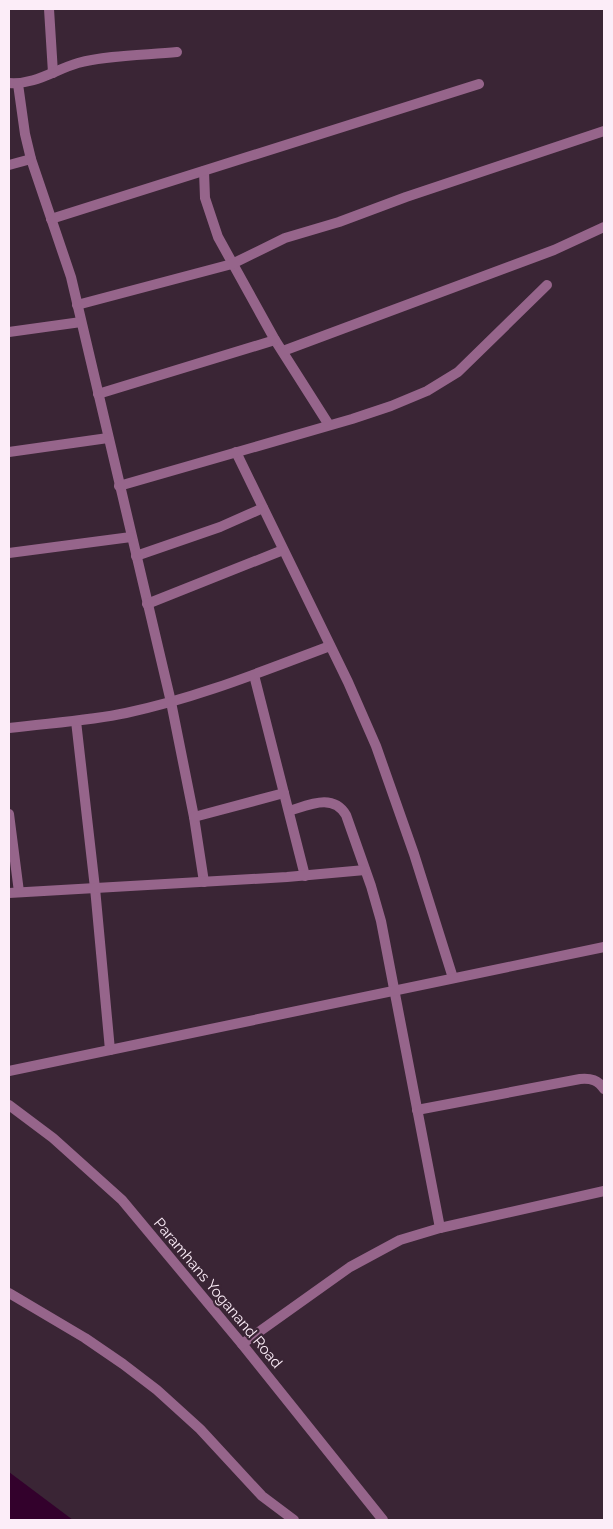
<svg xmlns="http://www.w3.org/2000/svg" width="613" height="1529" font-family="Raleway,sans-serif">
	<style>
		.water { fill: #33012c }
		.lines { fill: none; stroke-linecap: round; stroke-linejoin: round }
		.street { stroke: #96658b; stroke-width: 10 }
		.labels { text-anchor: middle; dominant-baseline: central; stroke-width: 4.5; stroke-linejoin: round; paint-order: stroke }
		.street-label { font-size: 15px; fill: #fcedf8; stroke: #3a2535 }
	</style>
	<rect width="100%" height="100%" fill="#3a2535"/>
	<path class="water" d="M 9,1472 L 73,1520 L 74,1520 L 9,1520 Z"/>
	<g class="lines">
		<g class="street">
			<path d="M 49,9 L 53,73"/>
			<path d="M 9,83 C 35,85 54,70 78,63 C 107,55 147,55 177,52"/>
			<path d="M 18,84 L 25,134 L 31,159 L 71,277 L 171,702 L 194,817 L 204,882"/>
			<path d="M 9,165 L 31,159"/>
			<path d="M 204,171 L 205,198 L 218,237 L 275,340 L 329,425"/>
			<path d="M 51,219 L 479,84"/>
			<path d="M 77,305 L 232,264 L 285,238 L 339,222 L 406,197 L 604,131"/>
			<path d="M 9,332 L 81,322"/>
			<path d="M 283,351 L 554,250 L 604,227"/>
			<path d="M 98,394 L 275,340"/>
			<path d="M 9,452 L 108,438"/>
			<path d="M 236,452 L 348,682 L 376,746 L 414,854 L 453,978"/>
			<path d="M 119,486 L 352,419 L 391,406 L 427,391 L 458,372 L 547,285"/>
			<path d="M 9,553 L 131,537"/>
			<path d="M 136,556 L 220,527 L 263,508"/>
			<path d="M 147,604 L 283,550"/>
			<path d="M 254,675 L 305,876"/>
			<path d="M 76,721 L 95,888 L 110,1050"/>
			<path d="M 9,728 C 48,723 88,721 126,713 C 197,698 263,671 330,646"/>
			<path d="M 289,811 C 309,805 333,793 346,815 L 371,886 L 381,921 L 440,1228"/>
			<path d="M 9,814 L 19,892"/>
			<path d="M 194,817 L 284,793"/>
			<path d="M 9,893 L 287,877 L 365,870"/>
			<path d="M 9,1071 L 604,947"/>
			<path d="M 9,1105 L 53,1138 L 122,1200 L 242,1344 L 383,1520"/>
			<path d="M 417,1110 L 580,1079 C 591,1078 598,1080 604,1089"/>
			<path d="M 9,1293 L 85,1338 L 123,1364 L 157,1390 L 200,1429 L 262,1496 L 294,1520"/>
			<path d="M 242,1344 L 350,1267 L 400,1240 L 440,1228 L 604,1191"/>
		</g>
	</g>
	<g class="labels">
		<g class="street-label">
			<text transform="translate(218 1293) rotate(50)">Paramhans Yoganand Road</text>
		</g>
	</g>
	<rect width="613" height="1529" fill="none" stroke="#fcedf8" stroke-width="20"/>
</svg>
